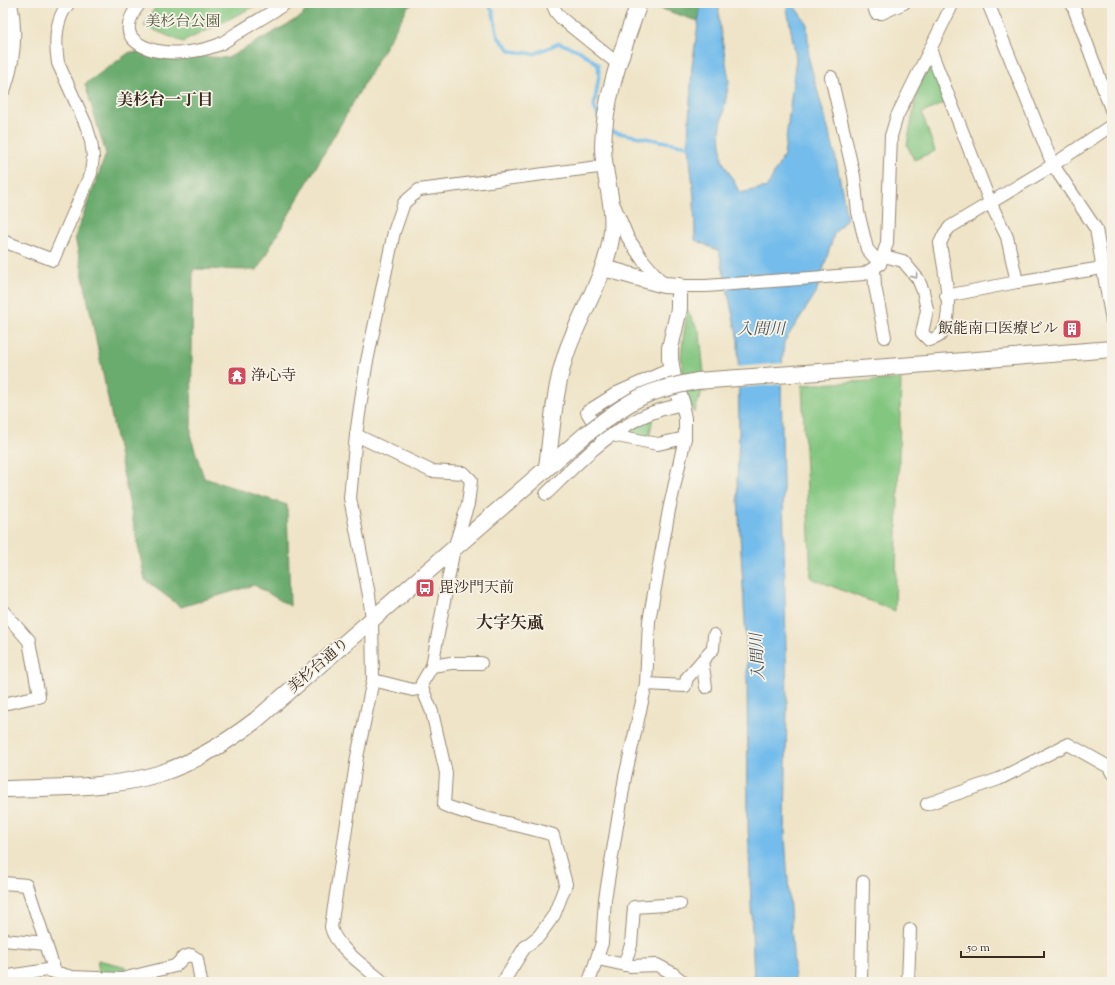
<svg xmlns="http://www.w3.org/2000/svg" width="1115" height="985" font-family="'Sorts Mill Goudy','Noto Serif JP',serif">
	<style>
		.green { fill: #83c680; stroke: #5f784f }
		.forest { fill: #6aab6e; stroke: #526a46 }
		.water { fill: #73bceb; stroke: #577384 }
		.pier { fill: #efe4c7 }
		.lines { fill: none; stroke-linecap: round; stroke-linejoin: round }
		.stream { stroke: #73bceb; stroke-width: 3.5 }
		.street-casing { stroke: #958772; stroke-width: 14 }
		.secondary-casing { stroke: #958772; stroke-width: 18 }
		.street { stroke: #fff; stroke-width: 12 }
		.secondary { stroke: #fff; stroke-width: 16 }
		.secondary-bridge-casing { stroke: #958772; stroke-width: 18; stroke-linecap: butt }
		.secondary-bridge { stroke: #fff; stroke-width: 16 }
		.oneway { stroke: #a79f9a }
		.labels { text-anchor: middle; dominant-baseline: central; stroke-width: 3.5; stroke-linejoin: round; paint-order: stroke }
		.park-label { font-size: 15px; fill: #51593b; stroke: #f7f3e8 }
		.poi-label { font-size: 15px; fill: #3b2a1e; stroke: #f7f3e8; text-anchor: start }
		.street-label { font-size: 15px; fill: #3b2a1e; stroke: #f7f3e8 }
		.neighbourhood-label { font-size: 16px; font-weight: bold; fill: #3b2a1e; stroke: #f7f3e8 }
		.water-label { font-size: 16px; font-style: italic; fill: #4c565c; stroke: #f7f3e8 }
		.quarter-label { font-size: 17px; font-weight: bold; fill: #3b2a1e; stroke: #f7f3e8 }
	</style>
	<rect width="100%" height="100%" fill="#f7f3e8"/>
	<filter id="ink" filterUnits="userSpaceOnUse"><feTurbulence type="fractalNoise" baseFrequency=".025" numOctaves="2"/><feDisplacementMap in="SourceGraphic" scale="8" xChannelSelector="R" yChannelSelector="G"/><feConvolveMatrix kernelMatrix="1 2 1 2 8 2 1 2 1" color-interpolation-filters="sRGB"/></filter>
	<filter id="wash" filterUnits="userSpaceOnUse"><feTurbulence type="fractalNoise" baseFrequency=".012" numOctaves="4" result="noise"/><feDisplacementMap in="SourceGraphic" scale="16" xChannelSelector="R" yChannelSelector="G"/><feGaussianBlur stdDeviation="0.9" result="paint"/><feColorMatrix in="noise" values="0 0 0 0 0 0 0 0 0 0 0 0 0 0 0 0 0 1.4 0 .05"/><feComposite in="paint" operator="in"/></filter>
	<g filter="url(#wash)">
		<rect width="100%" height="100%" fill="#efe4c7"/>
		<g class="green">
			<path d="M 158,3 L 261,3 L 183,42 L 144,26 Z"/>
			<path d="M 934,67 L 945,103 L 922,113 L 935,151 L 914,160 L 907,145 L 917,92 L 926,70 Z"/>
			<path d="M 687,310 L 700,333 L 705,384 L 694,413 L 686,396 L 681,356 Z"/>
			<path d="M 901,379 L 895,611 L 811,578 L 802,385 Z"/>
			<path d="M 653,418 L 649,437 L 622,432 Z"/>
			<path d="M 98,960 L 127,967 L 121,975 L 97,974 Z"/>
		</g>
		<g class="forest">
			<path d="M 310,3 L 415,3 L 408,7 L 257,270 L 193,269 L 191,438 L 204,478 L 287,505 L 290,606 L 254,585 L 181,607 L 145,580 L 75,237 L 106,154 L 85,84 L 130,52 L 228,58 L 302,16 Z"/>
			<path d="M 657,3 L 706,3 L 697,21 L 656,7 Z"/>
		</g>
		<path class="water" d="M 701,3 L 719,3 L 719,20 L 729,81 L 720,131 L 722,160 L 740,193 L 767,187 L 784,155 L 796,58 L 786,3 L 792,3 L 807,24 L 809,60 L 835,154 L 847,218 L 834,234 L 816,293 L 784,342 L 781,377 L 787,704 L 785,837 L 795,982 L 754,982 L 748,826 L 747,657 L 737,481 L 739,433 L 738,340 L 719,251 L 695,240 L 694,197 L 688,139 L 692,67 Z"/>
		<path class="pier" d="M 784,363 L 783,384 L 736,388 L 736,367 Z"/>
		<g class="lines">
			<g class="stream">
				<path d="M 488,3 L 493,12 L 498,37 L 511,51 L 534,54 L 559,43 L 578,50 L 598,64 L 599,75 L 594,107 L 600,119"/>
				<path d="M 609,128 L 614,132 L 693,147"/>
			</g>
		</g>
	</g>
	<g filter="url(#ink)">
		<g class="lines">
			<defs>
				<g id="street">
					<path d="M 140,3 C 133,12 123,28 133,39 C 152,58 194,54 218,45 C 225,42 232,36 239,32 C 255,22 271,13 286,3"/>
					<path d="M 552,3 L 556,12 L 562,19 L 618,64"/>
					<path d="M 873,3 L 876,13 L 882,13 L 904,3"/>
					<path d="M 988,3 L 1053,165 L 1096,229 L 1112,321"/>
					<path d="M 1072,3 L 1112,112"/>
					<path d="M 930,49 L 990,202 L 1007,237 L 1017,282"/>
					<path d="M 831,77 L 854,176 L 858,212 L 867,249 L 880,264"/>
					<path d="M 614,205 L 628,238 L 642,259 L 664,285"/>
					<path d="M 3,241 L 53,260 L 91,173 L 93,157 L 91,141 L 86,125 L 58,63 C 55,44 55,19 69,3"/>
					<path d="M 884,256 L 903,261 L 918,279 L 923,291 L 927,310 L 922,333 L 929,340 C 934,339 939,337 942,333 C 955,314 943,265 940,243 L 945,233 L 950,227 L 1053,165 L 1112,125"/>
					<path d="M 874,269 L 875,286 L 885,337"/>
					<path d="M 679,286 L 706,286 L 864,274 L 880,264 L 887,243 L 891,136 L 897,116 L 953,3"/>
					<path d="M 946,296 L 1017,282 L 1102,268"/>
					<path d="M 600,434 L 587,412 L 617,393 L 671,369"/>
					<path d="M 356,435 L 431,471 L 464,473 L 471,480 L 468,504 L 454,548 L 432,666 L 422,683 L 422,688 L 432,712 L 446,773 L 444,805 C 479,820 517,823 553,835 L 566,884 L 554,915 L 539,936 L 525,947 L 503,982"/>
					<path d="M 612,435 L 658,444 L 685,438"/>
					<path d="M 546,494 C 574,467 601,438 636,420 C 650,412 666,408 682,404 L 685,418 L 685,438 L 669,510 L 649,621 L 646,684 L 625,777 L 605,899 L 602,943 L 589,982"/>
					<path d="M 3,611 L 29,641 L 39,696 L 3,704"/>
					<path d="M 432,666 L 451,663 L 481,663"/>
					<path d="M 373,680 L 413,690 L 422,688"/>
					<path d="M 646,684 L 685,686 L 687,678 L 702,661"/>
					<path d="M 706,687 L 702,661 L 713,649 L 714,635"/>
					<path d="M 927,804 L 999,779 L 1068,744 L 1109,767 L 1112,773"/>
					<path d="M 3,883 L 27,885 L 55,972"/>
					<path d="M 3,940 L 46,944"/>
					<path d="M 598,959 L 630,966 L 657,965 L 672,973 L 683,982"/>
					<path d="M 624,965 L 631,945 L 634,907 L 680,904"/>
					<path d="M 3,977 L 47,970 L 72,977 L 122,979 L 175,966 L 184,957 L 191,955 L 197,959 L 201,982"/>
					<path d="M 383,982 C 367,968 335,947 331,927 L 357,757 L 373,680 L 372,619 L 369,595 L 350,498 L 356,435 L 366,366 L 394,232 L 404,203 L 419,190 L 606,166"/>
					<path d="M 861,982 L 863,882"/>
					<path d="M 908,982 L 910,930"/>
				</g>
				<g id="secondary">
					<path d="M 3,88 C 12,61 15,31 9,3"/>
					<path d="M 604,268 L 664,285 L 679,286 L 679,309 L 670,348 L 670,359 L 673,378 L 682,404"/>
					<path d="M 901,366 L 1112,349"/>
					<path d="M 547,467 C 552,430 554,390 566,354 C 579,315 604,280 611,239 C 617,207 603,178 603,146 C 604,97 623,49 639,3"/>
					<path d="M 3,789 C 54,787 109,789 158,774 C 194,763 226,743 256,720 L 585,435"/>
				</g>
			</defs>
			<use href="#street" class="street-casing"/>
			<use href="#secondary" class="secondary-casing"/>
			<use href="#street" class="street"/>
			<use href="#secondary" class="secondary"/>
			<defs>
				<path id="secondary-bridge" d="M 585,435 C 603,422 620,407 641,397 C 658,389 678,385 697,381 L 901,366"/>
			</defs>
			<use href="#secondary-bridge" class="secondary-bridge-casing"/>
			<use href="#secondary-bridge" class="secondary-bridge"/>
		</g>
		<defs><path id="oneway-chevron" d="M-2-3.5L2.5 0L-2 3.5" fill="none" stroke-width="1.6" stroke-linecap="round" stroke-linejoin="round"/></defs>
		<use class="oneway" href="#oneway-chevron" transform="translate(915 276) rotate(55)"/>
	</g>
	<defs>
		<symbol id="building-square" viewBox="-11 -11 22 22"><rect x="-9" y="-9" width="18" height="18" rx="4" fill="#d1495b" stroke="#f7f3e8"/><path d="M-4-6H4V6H1V3H-1V6H-4ZM-2.5-4.3h1.7v1.8h-1.7ZM.8-4.3h1.7v1.8H.8ZM-2.5-1h1.7V.8h-1.7ZM.8-1h1.7V.8H.8Z" fill="#fff"/></symbol>
		<symbol id="temple-square" viewBox="-11 -11 22 22"><rect x="-9" y="-9" width="18" height="18" rx="4" fill="#d1495b" stroke="#f7f3e8"/><path d="M0-6L5-2H3V0L6.5 2.5H4V6H1.5V3h-3V6H-4V2.5H-6.5L-3 0V-2H-5Z" fill="#fff"/></symbol>
		<symbol id="bus-square" viewBox="-11 -11 22 22"><rect x="-9" y="-9" width="18" height="18" rx="4" fill="#d1495b" stroke="#f7f3e8"/><path d="M-5-6H5V4H4V6H2V4H-2V6H-4V4H-5ZM-3.5-4V0h7V-4ZM-3.5 1.2v1.5H-2V1.2ZM2 1.2v1.5H3.5V1.2Z" fill="#fff"/></symbol>
	</defs>
	<g fill-rule="evenodd">
		<use href="#building-square" x="1061" y="318" width="22" height="22"/>
		<use href="#temple-square" x="226" y="365" width="22" height="22"/>
		<use href="#bus-square" x="414" y="577" width="22" height="22"/>
	</g>
	<g class="labels">
		<g class="park-label">
			<text x="183" y="22">美杉台公園</text>
		</g>
		<g class="poi-label">
			<text x="1058" y="329" text-anchor="end">飯能南口医療ビル</text>
			<text x="251" y="376">浄心寺</text>
			<text x="439" y="588">毘沙門天前</text>
		</g>
		<g class="street-label">
			<text transform="translate(319 666) rotate(-41)">美杉台通り</text>
		</g>
		<g class="neighbourhood-label">
			<text x="165" y="101">美杉台一丁目</text>
		</g>
		<g class="water-label">
			<text x="761" y="330">入間川</text>
			<text transform="translate(759 657) rotate(-93)">入間川</text>
		</g>
		<g class="quarter-label">
			<text x="510" y="624">大字矢颪</text>
		</g>
	</g>
	<rect width="1115" height="985" fill="none" stroke="#f7f3e8" stroke-width="16"/>
	<path d="M961 951v6h83v-6" fill="none" stroke="#3b2a1e" stroke-width="2"/>
	<text x="967" y="951" font-size="12" fill="#3b2a1e" stroke="#f7f3e8" stroke-width="3" paint-order="stroke">50 m</text>
</svg>
